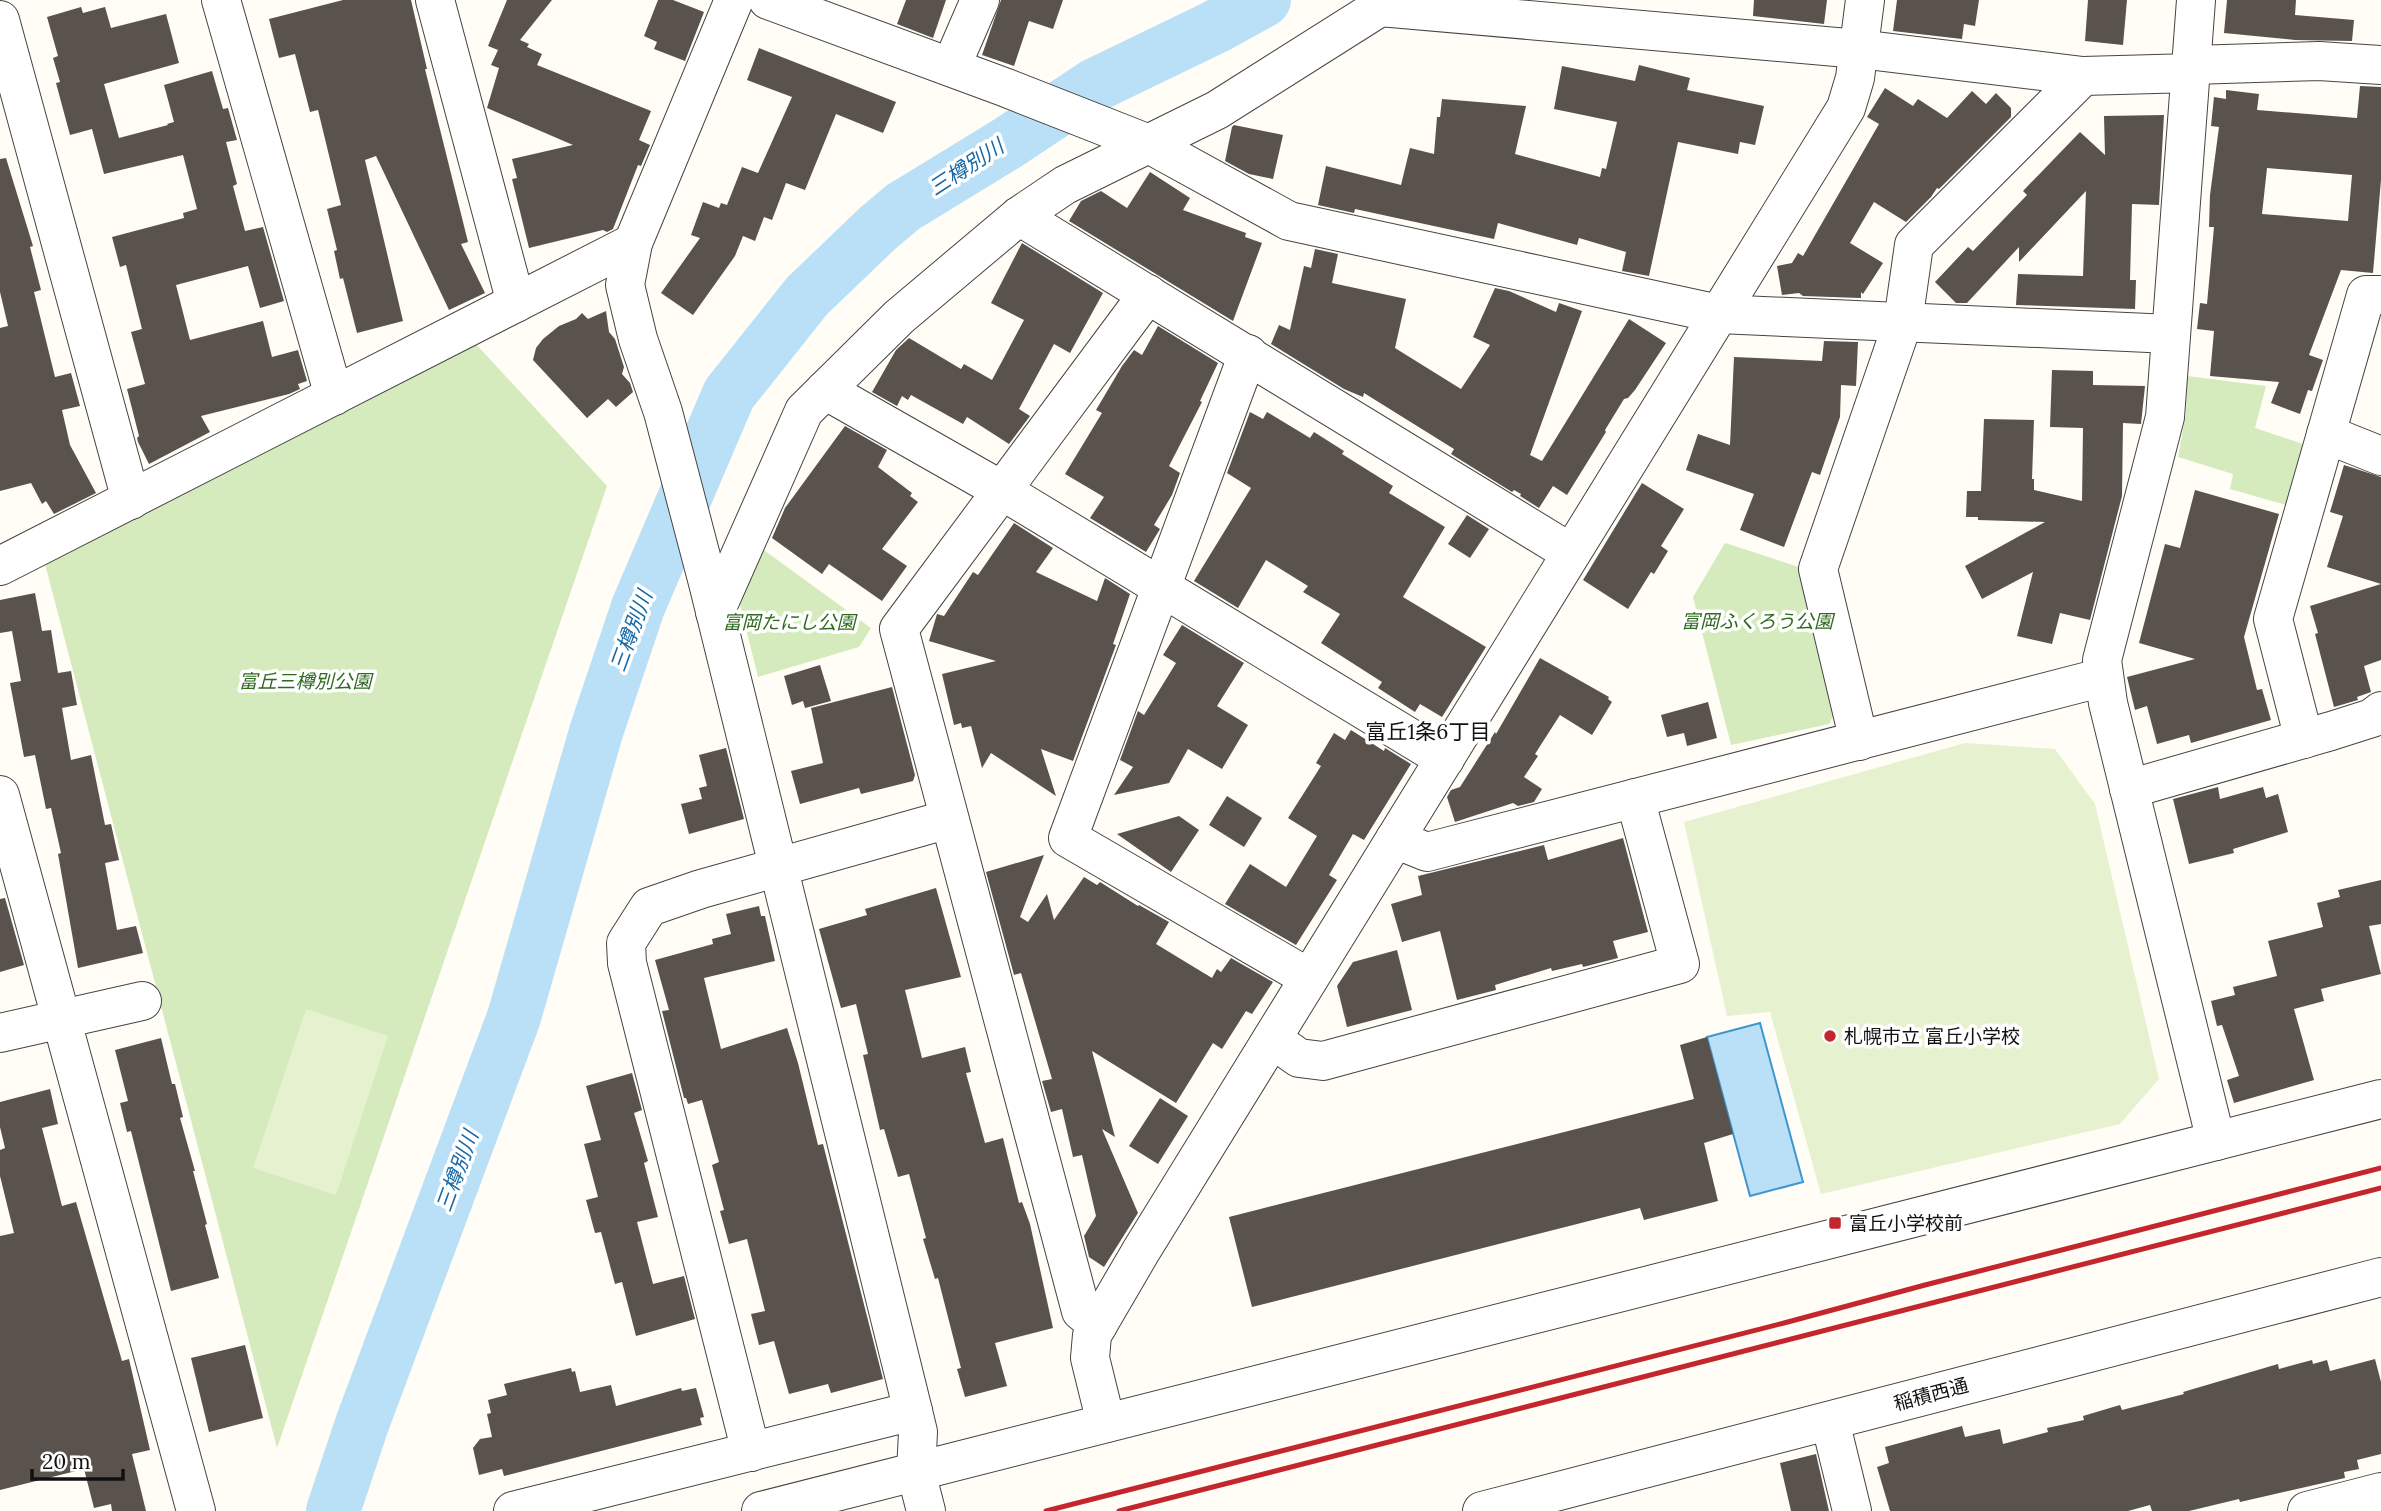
<svg xmlns="http://www.w3.org/2000/svg" width="2381" height="1511" font-family="Lora,'Noto Sans JP',serif">
	<style>
		.green { fill: #d5ebbd }
		.pitch { fill: #e6f2cf }
		.water { fill: #b9e0f7; stroke: #3f96cf; stroke-width: 2 }
		.lines { fill: none; stroke-linecap: round; stroke-linejoin: round }
		.river { stroke: #b9e0f7; stroke-width: 54 }
		.building { fill: #5a524d; fill-rule: evenodd }
		.minor-casing { stroke: #444; stroke-width: 40 }
		.minor { stroke: #fff; stroke-width: 38 }
		.rail { stroke: #c4262e; stroke-width: 5 }
		.poi-dot { fill: #c4262e; stroke: #fff; stroke-width: 2.5 }
		.labels { text-anchor: middle; dominant-baseline: central; stroke-width: 7; stroke-linejoin: round; paint-order: stroke }
		.park-label { font-size: 19px; font-style: italic; fill: #2f6b1f; stroke: #fff }
		.poi-label { font-size: 19px; fill: #111; stroke: #fff; text-anchor: start }
		.street-label { font-size: 19px; fill: #111; stroke: #fff }
		.water-label { font-size: 21px; font-style: italic; fill: #1768a6; stroke: #fff }
		.neighbourhood-label { font-size: 21px; fill: #111; stroke: #fff }
	</style>
	<rect width="100%" height="100%" fill="#fffdf5"/>
	<g class="green">
		<path d="M 475,343 L 607,486 L 277,1448 L 45,564 Z"/>
		<path d="M 2187,376 L 2266,386 L 2255,428 L 2303,444 L 2286,505 L 2230,489 L 2233,474 L 2178,457 L 2186,414 Z"/>
		<path d="M 1725,543 L 1802,568 L 1835,713 L 1829,724 L 1731,745 L 1693,597 Z"/>
		<path d="M 761,548 L 871,628 L 859,647 L 758,677 L 739,601 Z"/>
	</g>
	<g class="pitch">
		<path d="M 1965,743 L 2055,749 L 2095,804 L 2159,1079 L 2120,1124 L 1821,1194 L 1770,1012 L 1727,1016 L 1684,822 Z"/>
		<path d="M 306,1009 L 388,1036 L 336,1195 L 253,1168 Z"/>
	</g>
	<path class="water" d="M 1760,1023 L 1803,1182 L 1750,1196 L 1707,1037 Z"/>
	<g class="lines">
		<path class="river" d="M 333,1511 L 362,1424 L 514,1017 L 596,732 L 638,607 L 729,394 L 807,296 L 878,228 L 903,207 L 1006,144 L 1095,85 L 1215,27 L 1264,0"/>
	</g>
	<g class="building">
		<path d="M 343,0 L 411,0 L 427,69 L 425,69 L 468,242 L 461,244 L 485,293 L 449,310 L 376,156 L 365,160 L 403,321 L 357,333 L 343,278 L 340,279 L 334,251 L 337,250 L 327,209 L 341,205 L 318,110 L 310,112 L 295,54 L 279,58 L 269,19 Z"/>
		<path d="M 507,0 L 552,0 L 520,40 L 529,44 L 527,47 L 542,54 L 537,65 L 651,111 L 639,140 L 650,145 L 641,166 L 638,165 L 613,229 L 607,232 L 603,230 L 529,248 L 512,179 L 517,178 L 512,159 L 573,145 L 487,108 L 499,68 L 491,65 L 498,50 L 488,46 Z"/>
		<path d="M 658,0 L 673,0 L 704,12 L 685,61 L 654,49 L 657,42 L 644,36 Z"/>
		<path d="M 906,0 L 946,0 L 933,38 L 897,24 Z"/>
		<path d="M 1001,0 L 1063,0 L 1053,29 L 1029,21 L 1014,66 L 982,55 Z"/>
		<path d="M 1754,0 L 1827,0 L 1824,24 L 1753,16 Z"/>
		<path d="M 1897,0 L 1979,0 L 1975,26 L 1964,24 L 1962,39 L 1893,31 Z"/>
		<path d="M 2088,0 L 2127,0 L 2123,45 L 2085,41 Z"/>
		<path d="M 2227,0 L 2296,0 L 2295,15 L 2354,20 L 2352,41 L 2295,40 L 2224,33 Z"/>
		<path d="M 81,7 L 83,13 L 105,7 L 111,28 L 166,14 L 179,63 L 104,84 L 119,138 L 168,125 L 167,124 L 174,122 L 164,85 L 212,71 L 223,109 L 228,108 L 237,140 L 226,142 L 237,184 L 233,186 L 245,231 L 263,227 L 284,301 L 260,308 L 248,266 L 176,285 L 190,340 L 263,321 L 272,357 L 298,350 L 307,381 L 298,384 L 300,389 L 289,394 L 201,416 L 210,432 L 149,464 L 138,442 L 137,438 L 139,436 L 127,389 L 145,384 L 131,332 L 142,329 L 126,265 L 120,267 L 112,237 L 184,218 L 183,213 L 197,209 L 183,155 L 104,174 L 92,129 L 70,135 L 56,83 L 60,82 L 53,58 L 58,56 L 47,17 Z"/>
		<path d="M 759,48 L 896,102 L 883,133 L 836,114 L 805,190 L 786,183 L 772,220 L 764,217 L 755,241 L 743,236 L 735,256 L 693,315 L 661,293 L 700,238 L 691,235 L 703,202 L 719,208 L 721,203 L 727,205 L 742,167 L 758,173 L 792,97 L 747,80 Z"/>
		<path d="M 1639,65 L 1690,78 L 1687,90 L 1764,106 L 1755,145 L 1740,142 L 1738,154 L 1678,142 L 1649,276 L 1622,271 L 1626,252 L 1579,238 L 1577,245 L 1498,223 L 1494,239 L 1355,209 L 1354,213 L 1318,205 L 1326,166 L 1401,185 L 1410,148 L 1434,154 L 1437,117 L 1440,117 L 1442,99 L 1526,106 L 1515,154 L 1600,177 L 1602,168 L 1606,169 L 1617,122 L 1554,109 L 1562,66 L 1635,81 Z"/>
		<path d="M 2360,86 L 2381,87 L 2381,180 L 2373,273 L 2341,270 L 2309,355 L 2323,360 L 2312,391 L 2308,390 L 2300,414 L 2271,403 L 2279,382 L 2210,376 L 2214,331 L 2197,329 L 2200,303 L 2207,304 L 2214,227 L 2209,227 L 2210,195 L 2219,127 L 2211,126 L 2214,97 L 2226,99 L 2226,90 L 2259,94 L 2257,110 L 2357,118 ZM 2267,168 L 2352,175 L 2348,221 L 2262,214 Z"/>
		<path d="M 1885,88 L 1913,106 L 1918,99 L 1947,118 L 1972,91 L 1986,104 L 1996,93 L 2011,108 L 2011,117 L 1939,189 L 1937,188 L 1931,197 L 1906,222 L 1874,202 L 1850,243 L 1883,263 L 1863,294 L 1861,292 L 1861,298 L 1803,296 L 1799,293 L 1782,295 L 1777,266 L 1792,263 L 1798,253 L 1803,256 L 1879,124 L 1867,117 Z"/>
		<path d="M 2164,115 L 2159,205 L 2132,204 L 2130,280 L 2136,280 L 2135,309 L 2016,305 L 2018,274 L 2083,276 L 2086,191 L 2019,262 L 2019,247 L 1967,303 L 1956,303 L 1935,282 L 1968,247 L 1973,251 L 2027,195 L 2023,191 L 2080,132 L 2105,155 L 2104,116 Z"/>
		<path d="M 1234,125 L 1283,135 L 1273,179 L 1249,174 L 1225,161 L 1232,127 Z"/>
		<path d="M 6,158 L 33,246 L 30,247 L 41,290 L 34,292 L 55,377 L 71,373 L 80,406 L 62,410 L 70,445 L 96,493 L 54,514 L 46,501 L 42,504 L 31,483 L 0,491 L 0,328 L 8,326 L 0,292 L 0,159 Z"/>
		<path d="M 1150,172 L 1190,198 L 1183,210 L 1246,233 L 1245,237 L 1262,243 L 1233,321 L 1069,221 L 1081,201 L 1101,191 L 1127,208 Z"/>
		<path d="M 1022,243 L 1103,293 L 1070,353 L 1054,344 L 1019,409 L 1030,416 L 1009,444 L 967,417 L 963,424 L 911,395 L 908,400 L 902,396 L 897,406 L 872,392 L 896,350 L 909,338 L 961,369 L 964,364 L 992,380 L 1024,320 L 991,303 Z"/>
		<path d="M 1315,249 L 1338,254 L 1332,283 L 1406,299 L 1395,348 L 1461,389 L 1490,345 L 1473,337 L 1495,288 L 1509,291 L 1556,312 L 1559,303 L 1582,311 L 1530,455 L 1542,461 L 1629,319 L 1666,343 L 1635,390 L 1628,398 L 1624,399 L 1605,430 L 1606,432 L 1567,495 L 1553,486 L 1539,508 L 1520,496 L 1521,494 L 1514,490 L 1512,492 L 1451,454 L 1454,449 L 1364,393 L 1363,397 L 1344,389 L 1271,344 L 1279,325 L 1290,330 L 1304,266 L 1311,268 Z"/>
		<path d="M 606,311 L 609,332 L 615,339 L 624,367 L 622,374 L 630,383 L 633,392 L 616,407 L 608,399 L 587,418 L 533,360 L 536,348 L 543,339 L 559,326 L 576,319 L 582,313 L 588,319 Z"/>
		<path d="M 1158,326 L 1218,363 L 1200,401 L 1202,402 L 1169,466 L 1180,473 L 1172,495 L 1154,525 L 1160,529 L 1146,552 L 1090,518 L 1104,497 L 1065,474 L 1102,413 L 1096,410 L 1122,366 L 1134,350 L 1142,355 Z"/>
		<path d="M 1824,341 L 1858,342 L 1856,386 L 1841,385 L 1840,417 L 1820,475 L 1812,472 L 1784,547 L 1740,530 L 1754,494 L 1686,470 L 1698,434 L 1730,445 L 1734,357 L 1822,361 Z"/>
		<path d="M 2052,370 L 2093,371 L 2093,385 L 2145,386 L 2141,424 L 2123,423 L 2122,496 L 2090,620 L 2060,613 L 2052,644 L 2017,636 L 2033,572 L 1982,599 L 1965,566 L 2045,522 L 1978,520 L 1978,517 L 1966,517 L 1967,491 L 1981,491 L 1984,419 L 2034,420 L 2032,479 L 2034,479 L 2034,490 L 2082,501 L 2083,428 L 2050,427 Z"/>
		<path d="M 1250,412 L 1263,419 L 1267,412 L 1310,438 L 1314,432 L 1344,451 L 1342,454 L 1393,486 L 1389,493 L 1445,527 L 1403,597 L 1486,647 L 1442,717 L 1420,704 L 1415,712 L 1378,688 L 1382,682 L 1321,643 L 1340,614 L 1303,592 L 1308,586 L 1266,560 L 1238,608 L 1194,581 L 1251,488 L 1227,473 Z"/>
		<path d="M 845,426 L 887,450 L 878,467 L 912,493 L 910,496 L 918,502 L 882,549 L 907,566 L 882,601 L 829,564 L 822,574 L 772,538 L 785,508 Z"/>
		<path d="M 2344,465 L 2381,477 L 2381,584 L 2327,567 L 2343,516 L 2330,512 Z"/>
		<path d="M 1642,483 L 1684,509 L 1661,546 L 1668,551 L 1654,574 L 1651,572 L 1628,609 L 1583,580 Z"/>
		<path d="M 2195,490 L 2279,514 L 2244,637 L 2257,690 L 2262,689 L 2271,720 L 2191,743 L 2189,735 L 2157,744 L 2147,706 L 2135,710 L 2127,677 L 2195,659 L 2139,643 L 2165,544 L 2180,548 Z"/>
		<path d="M 1467,515 L 1489,529 L 1470,558 L 1448,544 Z"/>
		<path d="M 1014,523 L 1053,548 L 1036,572 L 1097,601 L 1105,578 L 1130,594 L 1113,644 L 1116,645 L 1073,761 L 1041,749 L 1056,796 L 991,753 L 982,768 L 971,726 L 962,728 L 961,723 L 954,725 L 942,674 L 996,661 L 929,641 L 937,614 L 944,616 L 973,572 L 978,575 Z"/>
		<path d="M 2381,584 L 2381,660 L 2364,666 L 2371,692 L 2357,697 L 2358,700 L 2334,707 L 2315,634 L 2318,633 L 2310,606 Z"/>
		<path d="M 35,593 L 42,631 L 51,630 L 58,673 L 71,671 L 77,705 L 62,708 L 71,760 L 91,755 L 105,825 L 111,824 L 119,860 L 105,863 L 117,930 L 136,926 L 143,953 L 78,968 L 58,854 L 61,853 L 51,808 L 46,809 L 35,755 L 24,757 L 10,683 L 21,681 L 12,631 L 0,633 L 0,600 Z"/>
		<path d="M 1182,625 L 1244,663 L 1217,706 L 1248,725 L 1222,769 L 1188,749 L 1169,783 L 1114,795 L 1133,767 L 1120,760 L 1138,711 L 1144,715 L 1176,663 L 1163,655 Z"/>
		<path d="M 1540,658 L 1609,697 L 1608,699 L 1612,702 L 1592,735 L 1560,715 L 1535,754 L 1538,756 L 1524,777 L 1542,789 L 1534,802 L 1518,806 L 1513,803 L 1455,822 L 1447,797 L 1451,790 L 1460,787 L 1495,732 L 1496,734 Z"/>
		<path d="M 820,665 L 831,701 L 805,708 L 803,701 L 792,705 L 784,676 Z"/>
		<path d="M 892,687 L 915,775 L 913,781 L 861,794 L 859,788 L 800,804 L 791,771 L 823,763 L 811,708 Z"/>
		<path d="M 1708,702 L 1717,738 L 1687,746 L 1684,733 L 1667,737 L 1661,715 Z"/>
		<path d="M 1351,730 L 1384,751 L 1385,748 L 1411,764 L 1364,840 L 1353,834 L 1329,875 L 1337,880 L 1296,945 L 1225,904 L 1250,864 L 1286,887 L 1317,836 L 1288,818 L 1321,766 L 1316,763 L 1334,733 L 1345,740 Z"/>
		<path d="M 726,748 L 744,819 L 689,834 L 681,804 L 702,799 L 699,788 L 707,786 L 699,755 Z"/>
		<path d="M 2218,787 L 2220,799 L 2263,787 L 2266,798 L 2278,794 L 2288,832 L 2233,849 L 2234,853 L 2189,864 L 2173,799 Z"/>
		<path d="M 1227,796 L 1262,818 L 1244,847 L 1209,825 Z"/>
		<path d="M 1179,816 L 1199,830 L 1171,872 L 1117,834 Z"/>
		<path d="M 1623,838 L 1648,932 L 1613,941 L 1618,958 L 1583,967 L 1582,964 L 1552,971 L 1551,968 L 1495,985 L 1496,990 L 1457,1000 L 1440,931 L 1402,942 L 1391,904 L 1422,895 L 1418,876 L 1544,845 L 1548,860 Z"/>
		<path d="M 1044,855 L 1020,917 L 1028,922 L 1047,894 L 1054,920 L 1084,877 L 1097,885 L 1100,882 L 1138,906 L 1139,905 L 1169,922 L 1156,944 L 1212,978 L 1217,969 L 1221,972 L 1231,958 L 1273,982 L 1252,1014 L 1246,1011 L 1222,1049 L 1213,1043 L 1176,1103 L 1092,1051 L 1115,1137 L 1102,1129 L 1138,1213 L 1104,1267 L 1089,1257 L 1084,1236 L 1096,1216 L 1082,1155 L 1073,1157 L 1062,1109 L 1051,1112 L 1042,1081 L 1052,1079 L 1021,973 L 1014,975 L 986,872 Z"/>
		<path d="M 2381,880 L 2381,924 L 2369,926 L 2381,974 L 2321,989 L 2324,1001 L 2294,1009 L 2314,1080 L 2234,1103 L 2227,1080 L 2239,1076 L 2222,1025 L 2217,1026 L 2211,1001 L 2235,995 L 2233,987 L 2277,976 L 2268,941 L 2323,927 L 2317,903 L 2340,897 L 2338,890 Z"/>
		<path d="M 936,888 L 961,977 L 905,990 L 922,1058 L 965,1047 L 971,1072 L 966,1073 L 985,1143 L 1003,1138 L 1019,1203 L 1022,1202 L 1030,1224 L 1053,1328 L 995,1343 L 1007,1386 L 965,1397 L 957,1369 L 961,1368 L 938,1278 L 935,1279 L 923,1239 L 926,1238 L 909,1174 L 898,1177 L 884,1129 L 880,1130 L 863,1055 L 868,1054 L 856,1004 L 841,1008 L 819,929 L 867,915 L 865,909 Z"/>
		<path d="M 5,898 L 24,965 L 0,972 L 0,899 Z"/>
		<path d="M 759,906 L 761,916 L 765,916 L 775,961 L 704,978 L 721,1049 L 787,1028 L 798,1063 L 818,1145 L 823,1144 L 883,1379 L 831,1393 L 828,1384 L 789,1394 L 774,1341 L 759,1345 L 751,1314 L 765,1311 L 747,1239 L 729,1244 L 720,1211 L 724,1210 L 712,1165 L 719,1162 L 702,1100 L 688,1104 L 686,1098 L 684,1098 L 662,1011 L 669,1010 L 655,960 L 713,944 L 712,939 L 731,934 L 726,914 Z"/>
		<path d="M 1397,950 L 1412,1010 L 1347,1027 L 1337,986 L 1353,962 Z"/>
		<path d="M 1707,1037 L 1733,1134 L 1704,1143 L 1718,1201 L 1644,1220 L 1640,1208 L 1252,1307 L 1229,1217 L 1694,1099 L 1680,1045 Z"/>
		<path d="M 161,1038 L 172,1084 L 175,1084 L 183,1117 L 180,1118 L 195,1171 L 193,1171 L 207,1224 L 205,1225 L 219,1278 L 171,1291 L 131,1131 L 127,1132 L 120,1103 L 128,1101 L 115,1050 Z"/>
		<path d="M 632,1073 L 642,1110 L 634,1113 L 648,1161 L 644,1163 L 658,1217 L 637,1222 L 653,1284 L 684,1276 L 695,1319 L 636,1336 L 622,1282 L 615,1284 L 601,1232 L 595,1233 L 586,1200 L 598,1197 L 584,1144 L 601,1140 L 586,1086 Z"/>
		<path d="M 50,1089 L 58,1124 L 42,1128 L 62,1206 L 76,1202 L 122,1361 L 129,1359 L 150,1450 L 132,1454 L 146,1511 L 112,1511 L 111,1504 L 94,1508 L 84,1469 L 0,1490 L 0,1236 L 14,1233 L 0,1176 L 0,1150 L 5,1148 L 0,1127 L 0,1102 Z"/>
		<path d="M 1160,1098 L 1188,1116 L 1158,1164 L 1129,1146 Z"/>
		<path d="M 245,1345 L 263,1418 L 209,1432 L 191,1358 Z"/>
		<path d="M 2375,1359 L 2381,1382 L 2381,1454 L 2357,1460 L 2359,1469 L 2344,1472 L 2345,1478 L 2240,1502 L 2239,1499 L 2189,1511 L 2152,1511 L 2150,1505 L 2128,1511 L 1890,1511 L 1877,1467 L 1889,1463 L 1885,1447 L 1962,1426 L 1965,1437 L 2000,1429 L 2003,1444 L 2048,1432 L 2047,1428 L 2084,1420 L 2083,1416 L 2120,1405 L 2122,1410 L 2184,1394 L 2183,1392 L 2278,1364 L 2279,1369 L 2312,1360 L 2313,1364 L 2327,1360 L 2330,1371 Z"/>
		<path d="M 571,1368 L 572,1372 L 575,1371 L 580,1392 L 611,1385 L 616,1406 L 681,1388 L 682,1391 L 696,1388 L 704,1417 L 700,1418 L 702,1425 L 504,1476 L 502,1469 L 479,1475 L 473,1448 L 480,1439 L 492,1437 L 487,1414 L 491,1413 L 488,1400 L 507,1395 L 504,1384 Z"/>
		<path d="M 1816,1454 L 1829,1511 L 1791,1511 L 1780,1463 Z"/>
	</g>
	<g class="lines">
		<defs>
			<g id="minor">
				<path d="M 221,0 L 334,396"/>
				<path d="M 435,0 L 516,303"/>
				<path d="M 734,0 L 633,243 L 625,285 L 638,339 L 663,412 L 708,583 L 913,1411 L 918,1432 L 916,1472 L 926,1511"/>
				<path d="M 768,0 L 1004,87 L 1149,144 L 1289,221 L 1719,314 L 2171,334"/>
				<path d="M 2196,0 L 2165,417 L 2102,660 L 2108,703 L 2216,1141"/>
				<path d="M 0,20 L 131,500"/>
				<path d="M 2192,65 L 2319,61 L 2381,65"/>
				<path d="M 951,67 L 980,0"/>
				<path d="M 1019,216 L 1571,553"/>
				<path d="M 1248,354 L 1068,838 L 1309,978"/>
				<path d="M 825,390 L 1001,490 L 1445,759"/>
				<path d="M 2326,434 L 2381,456"/>
				<path d="M 0,566 L 633,243"/>
				<path d="M 715,612 L 804,411 L 899,317 L 1019,216 L 1065,185 L 1217,110 L 1380,7 L 1859,49 L 2083,76 L 2192,73"/>
				<path d="M 2304,739 L 2273,619 L 2366,295 L 2381,295"/>
				<path d="M 1859,741 L 1818,569 L 1903,322 L 1914,245 L 2083,76"/>
				<path d="M 2129,789 L 2331,731 L 2372,718 L 2381,711"/>
				<path d="M 0,795 L 196,1511"/>
				<path d="M 1395,839 L 1427,852 L 2104,677"/>
				<path d="M 0,1033 L 142,1001"/>
				<path d="M 1272,1039 L 1299,1058 L 1323,1061 L 1680,964 L 1635,798"/>
				<path d="M 1098,1325 L 1081,1311 L 899,629 L 1148,294"/>
				<path d="M 1830,1421 L 1852,1511"/>
				<path d="M 1106,1423 L 1090,1358 L 1092,1335 L 1141,1251 L 1846,108 L 1855,78 L 1865,0"/>
				<path d="M 751,1452 L 627,963 L 626,943 L 649,907 L 701,889 L 949,819"/>
				<path d="M 513,1511 L 913,1411"/>
				<path d="M 761,1511 L 2381,1099"/>
				<path d="M 1482,1511 L 2381,1277"/>
				<path d="M 2307,1511 L 2381,1492"/>
			</g>
		</defs>
		<use href="#minor" class="minor-casing"/>
		<use href="#minor" class="minor"/>
		<g class="rail">
			<path d="M 1046,1511 L 1784,1323 L 1925,1285 L 2381,1168"/>
			<path d="M 1119,1511 L 2381,1188"/>
		</g>
	</g>
	<g class="poi-dot">
		<circle cx="1830" cy="1036" r="7"/>
		<rect x="1828" y="1216" width="14" height="14" rx="3.5"/>
	</g>
	<g class="labels">
		<g class="park-label">
			<text x="1757" y="621">富岡ふくろう公園</text>
			<text x="789" y="622">富岡たにし公園</text>
			<text x="305" y="681">富丘三樽別公園</text>
		</g>
		<g class="poi-label">
			<text x="1844" y="1036">札幌市立 富丘小学校</text>
			<text x="1849" y="1223">富丘小学校前</text>
		</g>
		<g class="street-label">
			<text transform="translate(1931 1394) rotate(-15)">稲積西通</text>
		</g>
		<g class="water-label">
			<text transform="translate(966 167) rotate(-33)">三樽別川</text>
			<text transform="translate(631 631) rotate(-70)">三樽別川</text>
			<text transform="translate(457 1171) rotate(-70)">三樽別川</text>
		</g>
		<g class="neighbourhood-label">
			<text x="1428" y="731">富丘1条6丁目</text>
		</g>
	</g>
	<path d="M32 1469v10h91v-10" fill="none" stroke="#111111" stroke-width="3.5"/>
	<text x="42" y="1469" font-size="21" fill="#111111" stroke="#ffffff" stroke-width="5" paint-order="stroke">20 m</text>
</svg>
